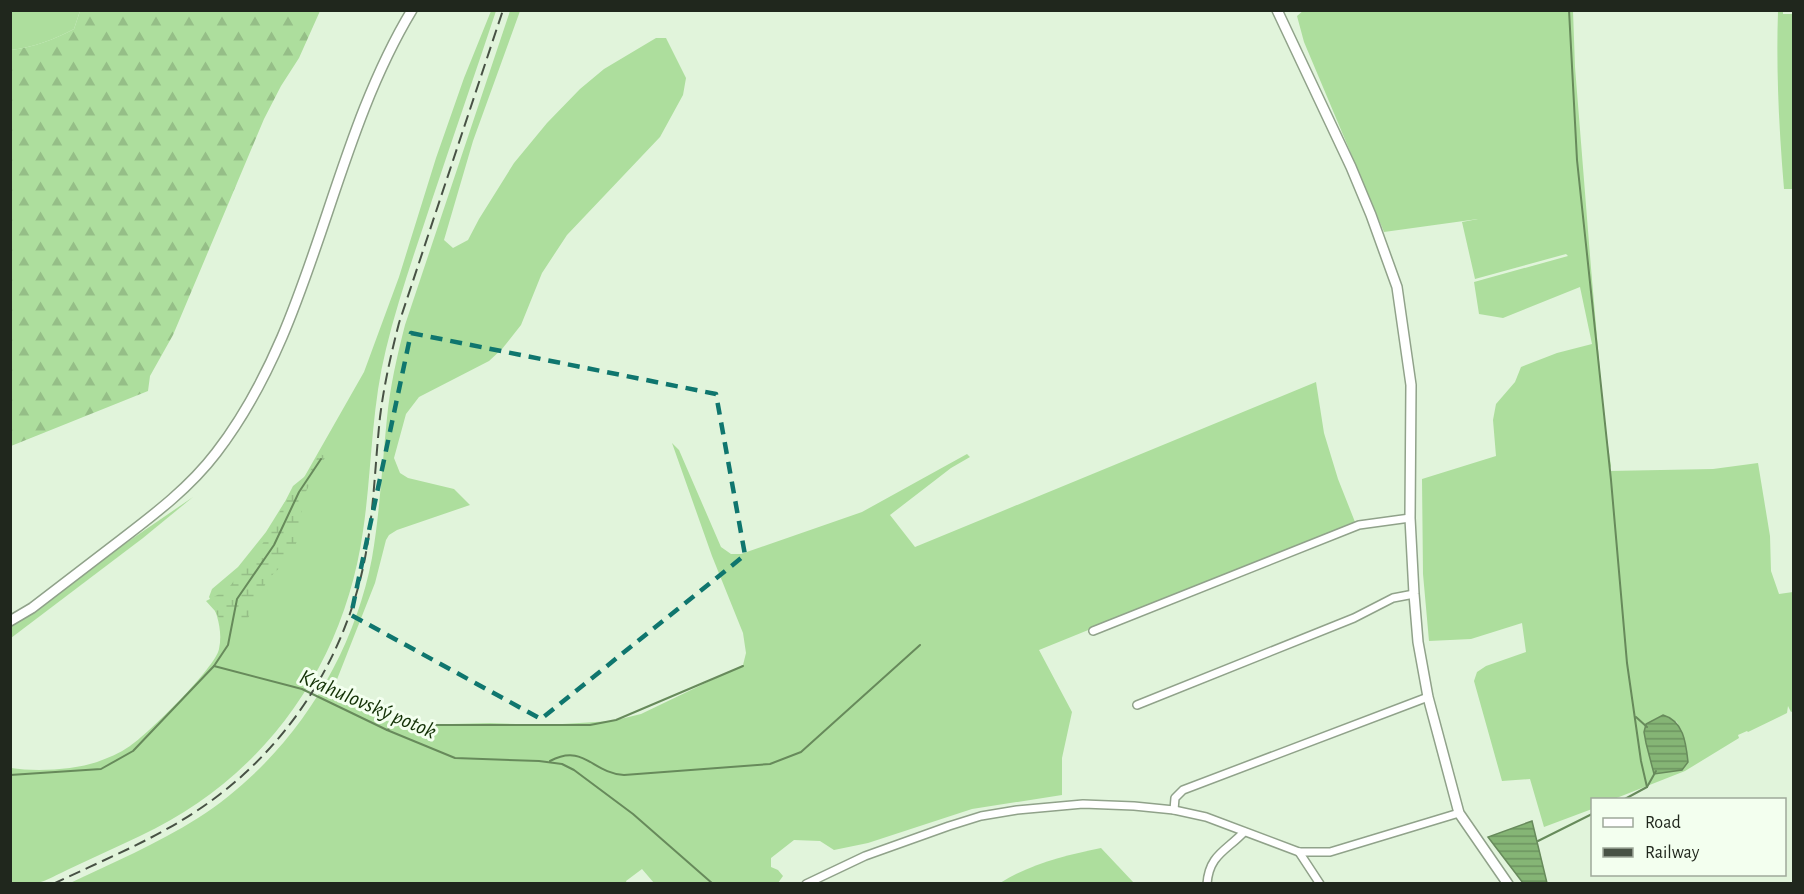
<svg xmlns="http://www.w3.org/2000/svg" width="1804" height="894" font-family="'Alegreya Sans',sans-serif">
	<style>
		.grass { fill: #adde9d; fill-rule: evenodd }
		.forest { fill: url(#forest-firs) }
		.wetland { fill: url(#wetland-marsh) }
		.water { fill: url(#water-rules); stroke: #678a5b; stroke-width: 1.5 }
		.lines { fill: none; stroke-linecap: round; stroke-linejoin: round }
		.stream { stroke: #678a5b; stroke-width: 2 }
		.minor-casing { stroke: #90a28a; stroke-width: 10 }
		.tertiary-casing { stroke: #90a28a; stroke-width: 12 }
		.minor { stroke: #fff; stroke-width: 7 }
		.tertiary { stroke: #fff; stroke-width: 9 }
		.rail { stroke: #485245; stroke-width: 2; stroke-dasharray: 12 6; stroke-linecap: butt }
		.marked { fill: none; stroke: #0f766e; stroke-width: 4.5; stroke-dasharray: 12 8; stroke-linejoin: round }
		.labels { text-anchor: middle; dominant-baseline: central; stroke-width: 6; stroke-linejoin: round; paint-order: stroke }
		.water-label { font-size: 22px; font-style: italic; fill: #123105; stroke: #f3ffef }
	</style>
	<defs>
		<pattern id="forest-firs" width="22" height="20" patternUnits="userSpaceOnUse" patternTransform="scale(1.5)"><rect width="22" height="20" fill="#adde9d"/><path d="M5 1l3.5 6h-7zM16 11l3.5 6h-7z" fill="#95be87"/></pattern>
		<pattern id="wetland-marsh" width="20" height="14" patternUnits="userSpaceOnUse" patternTransform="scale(1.5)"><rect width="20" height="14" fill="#adde9d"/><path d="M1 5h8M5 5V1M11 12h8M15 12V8" fill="none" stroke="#95be87"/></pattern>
		<pattern id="water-rules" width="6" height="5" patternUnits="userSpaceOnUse" patternTransform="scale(1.5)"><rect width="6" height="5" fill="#85b575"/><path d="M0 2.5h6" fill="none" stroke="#6c935f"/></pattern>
	</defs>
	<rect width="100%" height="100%" fill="#e1f4db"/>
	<g class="grass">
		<path d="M 1304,10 L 1573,11 L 1575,67 L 1591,268 L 1604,418 L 1611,466 L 1609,471 L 1713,469 L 1758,463 L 1770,536 L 1771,571 L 1779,594 L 1793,592 L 1793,711 L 1791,712 L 1788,706 L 1787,713 L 1748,732 L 1747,731 L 1738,735 L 1739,738 L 1685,771 L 1614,799 L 1592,800 L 1592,809 L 1544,827 L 1530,779 L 1502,781 L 1474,681 L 1477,672 L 1486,666 L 1526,652 L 1522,623 L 1471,639 L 1429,641 L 1423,574 L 1422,479 L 1496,456 L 1493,420 L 1496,404 L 1515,382 L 1521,367 L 1557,353 L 1592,344 L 1580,287 L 1503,318 L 1479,314 L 1474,282 L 1568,256 L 1566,254 L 1475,279 L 1462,222 L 1478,219 L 1384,232 L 1304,42 L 1297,16 ZM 1663,715 L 1677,722 L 1686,749 L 1655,774 L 1646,743 L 1644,732 L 1646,724 Z"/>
		<path d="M 10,11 L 80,11 L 74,29 C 53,40 34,47 11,50 Z"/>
		<path d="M 491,11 L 496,11 C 475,74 453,137 432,200 C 416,249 398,299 386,349 C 371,409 372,471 363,531 C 344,666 264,778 140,836 C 116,847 91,859 67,870 C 58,874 47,881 37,883 C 29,885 18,883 11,884 L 11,768 C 35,772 74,770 97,762 C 108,758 120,753 130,746 C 147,735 216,667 219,649 C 223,631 217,612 209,597 L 212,589 L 238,567 L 266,532 L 284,503 L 302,481 L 364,372 L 399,277 L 436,158 L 464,78 Z"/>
		<path d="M 510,11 L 520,11 L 473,141 L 444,240 L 453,248 L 468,240 L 479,219 L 514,163 L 547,123 L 580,89 L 604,69 L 656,38 L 666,38 L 686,78 L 683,95 L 660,137 L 567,235 L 542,273 L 521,325 L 502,349 L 489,361 L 419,397 L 406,414 L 394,458 L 400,473 L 408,478 L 454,489 L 470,505 L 397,530 L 389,535 L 386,540 L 375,583 L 334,687 L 339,698 L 387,721 L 414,725 L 490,723 L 546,725 L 612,721 L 641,714 L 743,665 L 746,653 L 743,633 L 712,556 L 672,443 L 679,450 L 721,547 L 731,554 L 741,554 L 862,512 L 967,454 L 970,457 L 951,468 L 890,515 L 915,547 L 1316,382 L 1324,433 L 1338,479 L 1355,522 L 1039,650 L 1072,712 L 1062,758 L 1062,795 L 972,809 L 868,843 L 834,850 L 820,841 L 794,840 L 771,858 L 771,867 L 778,870 L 783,876 L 778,883 L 654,883 L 642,869 L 626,881 L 627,884 L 68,884 C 112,863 157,844 198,818 C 288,760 352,663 372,558 C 380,512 382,465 387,418 C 390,387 397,356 405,325 Z"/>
		<path d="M 1778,11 L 1783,11 L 1783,14 L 1793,14 L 1793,189 L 1784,189 C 1779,129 1776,70 1778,11 Z"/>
		<path d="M 193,497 L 143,538 L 11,638 L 11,622 Z"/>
		<path d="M 1101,848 L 1134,883 L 1000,883 C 1030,864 1067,855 1101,848 Z"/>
	</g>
	<path class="forest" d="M 80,11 L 320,11 L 299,58 L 281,86 L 264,119 L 173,335 L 150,376 L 148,391 L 11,446 L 11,50 C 34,47 53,40 74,29 Z"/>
	<path class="wetland" d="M 319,454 L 326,456 L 300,502 L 304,524 L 290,558 L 268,579 L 245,624 L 240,628 L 235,617 L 223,625 L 215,611 L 206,601 L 227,590 L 266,539 L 293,486 L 309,473 Z"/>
	<g class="water">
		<path d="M 1663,715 C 1684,721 1686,744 1688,762 L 1682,770 L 1654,774 L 1646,743 L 1644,732 L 1646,724 Z"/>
		<path d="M 1532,821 L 1547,883 L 1523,883 L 1488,837 Z"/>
	</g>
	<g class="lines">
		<g class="stream">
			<path d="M 1569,10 L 1577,160 L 1611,480 L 1627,663 L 1641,761 L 1647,787 L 1623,800"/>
			<path d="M 214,666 L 228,645 L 237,599 L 274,545 L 299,492 L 321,459"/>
			<path d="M 1636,717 L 1647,727"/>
			<path d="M 387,730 L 395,725 L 590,725 L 616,720 L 743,666"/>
			<path d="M 550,761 C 584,743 592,773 624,775 L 770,764 L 801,752 L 920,645"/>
			<path d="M 10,775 L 101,769 L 133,751 L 214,666 L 302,689 L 387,730 L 455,758 L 539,761 L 562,764 L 574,770 L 633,814 L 713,884"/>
			<path d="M 1647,787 L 1656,771"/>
			<path d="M 1538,841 L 1592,814"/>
		</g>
		<defs>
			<g id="minor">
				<path d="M 1093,631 L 1359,525 L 1410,518"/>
				<path d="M 1137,705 L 1354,618 L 1393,598 L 1414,594"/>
				<path d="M 1174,810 L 1175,798 L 1183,790 L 1428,697"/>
				<path d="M 1299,852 L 1320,884"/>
				<path d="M 806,884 L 865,856 L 949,826 L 981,816 L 1017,810 L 1083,804 L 1134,806 L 1174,810 L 1206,817 L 1299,852 L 1330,852 L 1459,813"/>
				<path d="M 1207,884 C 1209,855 1226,851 1244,832"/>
			</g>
			<g id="tertiary">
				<path d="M 1277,10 L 1351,167 L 1371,215 L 1397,287 L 1411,385 L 1410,518 L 1414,594 L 1418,642 L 1428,697 L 1459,813 L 1508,884"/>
				<path d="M 10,621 L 32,608 C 62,585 92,562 122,539 C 156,513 190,487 216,453 C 316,323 328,149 412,10"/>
			</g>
		</defs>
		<use href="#minor" class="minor-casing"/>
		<use href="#tertiary" class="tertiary-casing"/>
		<use href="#minor" class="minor"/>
		<use href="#tertiary" class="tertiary"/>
		<path class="rail" d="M 53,884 C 101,861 151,841 195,812 C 284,754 345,661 365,558 C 374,511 375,464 380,417 C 384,385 391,354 399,323 L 503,10"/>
	</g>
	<path class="marked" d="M 411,333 L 716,394 L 745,555 L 541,719 L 351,615 Z"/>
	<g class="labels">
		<g class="water-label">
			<text transform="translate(368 704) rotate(23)">Krahulovský potok</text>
		</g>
	</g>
	<rect width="1804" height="894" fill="none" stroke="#20271d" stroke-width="24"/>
	<rect x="1591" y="798" width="195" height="78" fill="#f3ffef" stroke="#9fa99b" stroke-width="1.5"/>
	<rect x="1603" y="818" width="30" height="9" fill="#ffffff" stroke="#9fa99b" stroke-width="1.5"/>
	<text x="1645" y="828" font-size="18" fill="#20271d">Road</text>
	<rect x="1603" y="848" width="30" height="9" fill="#485245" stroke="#9fa99b" stroke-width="1.5"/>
	<text x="1645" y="858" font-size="18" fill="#20271d">Railway</text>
</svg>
